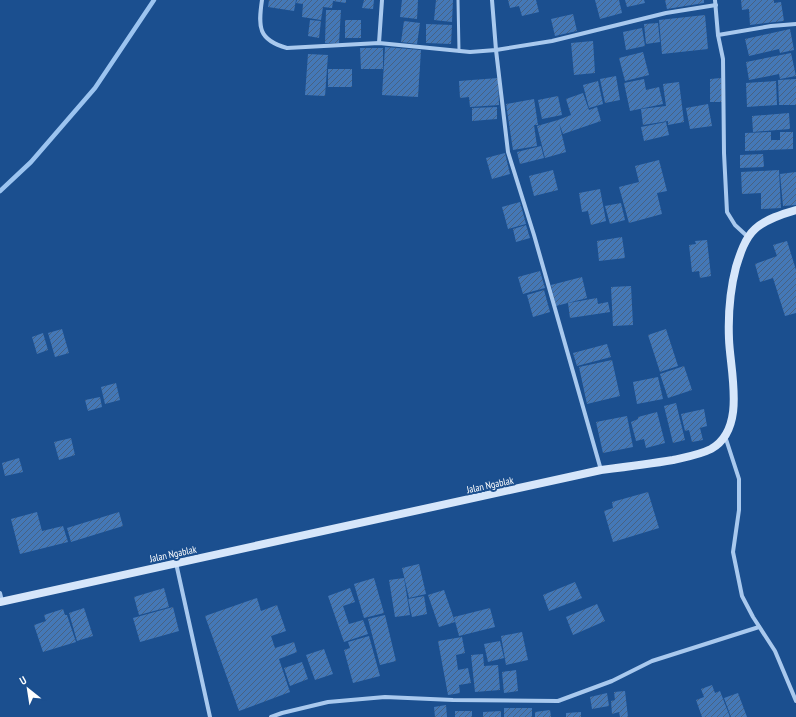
<svg xmlns="http://www.w3.org/2000/svg" width="796" height="717" font-family="'PT Sans Narrow',sans-serif">
	<style>
		.lines { fill: none; stroke-linecap: round; stroke-linejoin: round }
		.stream { stroke: #9cc4f0; stroke-width: 4.5 }
		.building { fill: url(#building-hatch) }
		.lane { stroke: #a9c9ee; stroke-width: 3 }
		.street { stroke: #a9c9ee; stroke-width: 4 }
		.secondary { stroke: #d6e6fa; stroke-width: 8 }
		.labels { text-anchor: middle; dominant-baseline: central; stroke-width: 4; stroke-linejoin: round; paint-order: stroke }
		.street-label { font-size: 10px; fill: #fff; stroke: #1b4f8f }
	</style>
	<defs>
		<pattern id="building-hatch" width="6" height="6" patternUnits="userSpaceOnUse"><rect width="6" height="6" fill="#4478b7"/><path d="M-1 1l2-2M0 6l6-6M5 7l2-2" fill="none" stroke="#486282"/></pattern>
	</defs>
	<rect width="100%" height="100%" fill="#1b4f8f"/>
	<g class="lines">
		<path class="stream" d="M 0,191 L 31,162 L 95,88 L 154,0"/>
	</g>
	<g class="building">
		<path d="M 269,0 L 296,0 L 294,11 L 268,7 Z"/>
		<path d="M 297,0 L 346,0 L 346,3 L 333,1 L 332,8 L 323,7 L 321,20 L 302,17 L 303,4 L 296,3 Z"/>
		<path d="M 364,0 L 374,0 L 373,9 L 362,8 Z"/>
		<path d="M 402,0 L 418,0 L 417,19 L 400,17 Z"/>
		<path d="M 436,0 L 453,0 L 452,22 L 434,20 Z"/>
		<path d="M 508,0 L 536,0 L 539,12 L 522,16 L 519,6 L 510,8 Z"/>
		<path d="M 595,0 L 619,0 L 622,13 L 600,19 Z"/>
		<path d="M 625,0 L 644,0 L 645,3 L 627,7 Z"/>
		<path d="M 665,0 L 704,0 L 704,3 L 667,9 Z"/>
		<path d="M 741,0 L 774,0 L 774,3 L 781,2 L 784,21 L 750,25 L 749,9 L 742,10 Z"/>
		<path d="M 326,10 L 341,10 L 339,43 L 325,43 Z"/>
		<path d="M 573,14 L 577,31 L 555,36 L 551,19 Z"/>
		<path d="M 705,15 L 708,49 L 662,54 L 659,20 Z"/>
		<path d="M 310,20 L 321,21 L 319,38 L 308,36 Z"/>
		<rect x="345" y="20" width="16" height="18"/>
		<path d="M 404,21 L 420,23 L 417,44 L 401,42 Z"/>
		<path d="M 658,23 L 660,42 L 646,44 L 644,24 Z"/>
		<path d="M 426,24 L 452,25 L 451,44 L 426,43 Z"/>
		<path d="M 642,28 L 645,46 L 626,50 L 623,32 Z"/>
		<path d="M 790,29 L 794,50 L 780,53 L 779,49 L 749,56 L 745,39 Z"/>
		<path d="M 593,41 L 595,73 L 574,75 L 571,43 Z"/>
		<path d="M 385,47 L 421,50 L 418,97 L 382,95 Z"/>
		<path d="M 360,48 L 383,48 L 383,69 L 361,69 Z"/>
		<path d="M 643,52 L 649,75 L 625,81 L 619,58 Z"/>
		<path d="M 791,53 L 796,76 L 780,79 L 779,74 L 749,80 L 746,62 Z"/>
		<path d="M 308,54 L 328,55 L 325,96 L 305,95 Z"/>
		<rect x="328" y="69" width="24" height="18"/>
		<path d="M 616,76 L 620,100 L 605,103 L 600,79 Z"/>
		<path d="M 498,78 L 499,105 L 470,107 L 469,97 L 460,98 L 459,81 Z"/>
		<path d="M 721,78 L 722,102 L 710,102 L 710,79 Z"/>
		<path d="M 644,79 L 646,90 L 659,87 L 663,104 L 630,111 L 624,83 Z"/>
		<path d="M 796,79 L 796,105 L 779,105 L 778,80 Z"/>
		<path d="M 598,81 L 603,104 L 589,108 L 583,85 Z"/>
		<path d="M 776,81 L 777,105 L 747,107 L 746,83 Z"/>
		<path d="M 679,82 L 684,122 L 668,125 L 668,121 L 643,125 L 641,109 L 666,106 L 663,84 Z"/>
		<path d="M 583,93 L 589,110 L 597,107 L 601,121 L 563,134 L 559,123 L 566,152 L 545,158 L 537,126 L 558,120 L 571,115 L 566,99 Z"/>
		<path d="M 558,96 L 562,115 L 542,119 L 538,100 Z"/>
		<path d="M 534,99 L 538,125 L 534,125 L 537,146 L 513,150 L 506,104 Z"/>
		<path d="M 708,104 L 712,126 L 690,129 L 686,108 Z"/>
		<path d="M 497,107 L 497,119 L 472,121 L 472,108 Z"/>
		<path d="M 789,113 L 790,129 L 753,132 L 752,116 Z"/>
		<path d="M 666,122 L 669,135 L 644,141 L 641,127 Z"/>
		<path d="M 771,132 L 771,140 L 780,140 L 780,132 L 793,132 L 793,149 L 745,151 L 745,133 Z"/>
		<path d="M 541,146 L 544,158 L 520,164 L 517,152 Z"/>
		<path d="M 505,153 L 510,174 L 492,179 L 486,158 Z"/>
		<path d="M 763,154 L 764,167 L 740,168 L 740,155 Z"/>
		<path d="M 659,160 L 667,191 L 657,193 L 662,214 L 629,223 L 619,187 L 639,182 L 635,166 Z"/>
		<path d="M 553,170 L 558,190 L 534,196 L 529,176 Z"/>
		<path d="M 779,170 L 781,208 L 761,209 L 761,193 L 742,194 L 741,172 Z"/>
		<path d="M 796,172 L 796,205 L 783,206 L 780,174 Z"/>
		<path d="M 600,189 L 606,221 L 591,225 L 588,211 L 582,212 L 579,193 Z"/>
		<path d="M 520,202 L 526,224 L 508,229 L 502,207 Z"/>
		<path d="M 621,203 L 625,220 L 610,224 L 605,206 Z"/>
		<path d="M 526,225 L 530,238 L 516,242 L 513,229 Z"/>
		<path d="M 622,237 L 625,258 L 599,261 L 597,241 Z"/>
		<path d="M 707,240 L 711,276 L 700,278 L 699,271 L 692,272 L 689,245 L 696,244 L 695,241 Z"/>
		<path d="M 787,241 L 796,270 L 796,313 L 785,316 L 773,278 L 760,282 L 755,264 L 777,256 L 773,245 Z"/>
		<path d="M 540,271 L 545,288 L 523,294 L 518,277 Z"/>
		<path d="M 582,277 L 587,298 L 556,306 L 551,285 Z"/>
		<path d="M 631,286 L 633,325 L 613,326 L 611,287 Z"/>
		<path d="M 544,290 L 550,312 L 533,317 L 527,295 Z"/>
		<path d="M 597,298 L 598,304 L 608,302 L 610,312 L 570,318 L 568,303 Z"/>
		<path d="M 62,329 L 69,353 L 55,357 L 48,333 Z"/>
		<path d="M 666,329 L 678,366 L 660,372 L 648,335 Z"/>
		<path d="M 43,333 L 48,350 L 37,354 L 32,337 Z"/>
		<path d="M 607,344 L 611,357 L 577,366 L 573,353 Z"/>
		<path d="M 612,360 L 620,396 L 587,404 L 579,367 Z"/>
		<path d="M 684,366 L 692,390 L 668,398 L 660,374 Z"/>
		<path d="M 658,377 L 663,399 L 637,404 L 633,382 Z"/>
		<path d="M 116,383 L 120,400 L 105,404 L 101,387 Z"/>
		<path d="M 100,397 L 102,407 L 88,411 L 85,400 Z"/>
		<path d="M 676,403 L 685,440 L 673,443 L 664,406 Z"/>
		<path d="M 704,409 L 707,426 L 700,428 L 703,440 L 692,442 L 689,430 L 685,431 L 681,414 Z"/>
		<path d="M 657,412 L 665,443 L 646,448 L 644,439 L 636,441 L 631,422 L 638,419 L 638,417 Z"/>
		<path d="M 627,416 L 633,447 L 603,453 L 596,422 Z"/>
		<path d="M 71,438 L 75,455 L 59,460 L 54,442 Z"/>
		<path d="M 19,458 L 23,472 L 5,476 L 2,463 Z"/>
		<path d="M 648,492 L 659,528 L 613,542 L 604,511 L 613,508 L 612,502 Z"/>
		<path d="M 37,512 L 42,531 L 63,526 L 68,542 L 20,554 L 11,519 Z"/>
		<path d="M 119,512 L 123,526 L 71,542 L 67,528 Z"/>
		<path d="M 419,564 L 426,594 L 409,598 L 402,568 Z"/>
		<path d="M 374,578 L 384,613 L 364,618 L 354,584 Z"/>
		<path d="M 404,578 L 410,615 L 395,617 L 389,580 Z"/>
		<path d="M 575,582 L 582,598 L 549,611 L 543,595 Z"/>
		<path d="M 164,588 L 169,607 L 139,615 L 134,597 Z"/>
		<path d="M 350,588 L 355,602 L 343,606 L 349,624 L 363,620 L 368,634 L 344,642 L 328,596 Z"/>
		<path d="M 444,590 L 455,622 L 439,627 L 428,595 Z"/>
		<path d="M 424,596 L 427,614 L 412,617 L 408,599 Z"/>
		<path d="M 257,598 L 261,611 L 277,605 L 286,631 L 271,636 L 275,648 L 294,642 L 297,652 L 279,659 L 290,692 L 239,711 L 205,616 Z"/>
		<path d="M 597,604 L 605,621 L 573,635 L 566,617 Z"/>
		<path d="M 173,607 L 179,631 L 140,642 L 133,618 Z"/>
		<path d="M 84,608 L 93,636 L 77,641 L 69,613 Z"/>
		<path d="M 490,608 L 495,627 L 459,636 L 454,617 Z"/>
		<path d="M 63,609 L 65,615 L 67,615 L 76,642 L 43,652 L 34,625 L 46,621 L 44,615 Z"/>
		<path d="M 385,615 L 396,661 L 380,665 L 368,619 Z"/>
		<path d="M 522,632 L 528,660 L 506,665 L 501,636 Z"/>
		<path d="M 369,636 L 380,676 L 353,683 L 344,650 L 350,648 L 348,642 Z"/>
		<path d="M 462,637 L 465,653 L 456,655 L 458,670 L 468,668 L 471,683 L 459,685 L 460,693 L 448,695 L 438,641 Z"/>
		<path d="M 500,641 L 504,658 L 488,662 L 484,644 Z"/>
		<path d="M 324,649 L 333,674 L 315,680 L 306,655 Z"/>
		<path d="M 483,654 L 484,666 L 498,665 L 500,690 L 475,692 L 471,655 Z"/>
		<path d="M 302,662 L 308,679 L 290,686 L 284,668 Z"/>
		<path d="M 516,670 L 518,691 L 504,693 L 502,672 Z"/>
		<path d="M 712,685 L 715,693 L 720,691 L 730,717 L 702,717 L 696,700 L 704,697 L 701,689 Z"/>
		<path d="M 625,691 L 628,717 L 620,717 L 619,712 L 612,714 L 611,701 L 615,700 L 614,692 Z"/>
		<path d="M 607,693 L 609,706 L 592,709 L 590,697 Z"/>
		<path d="M 738,693 L 747,717 L 731,717 L 724,698 Z"/>
		<path d="M 446,705 L 447,717 L 435,717 L 434,707 Z"/>
		<rect x="504" y="708" width="28" height="9"/>
		<path d="M 550,710 L 551,717 L 535,717 L 535,712 Z"/>
		<rect x="455" y="711" width="17" height="6"/>
		<path d="M 501,711 L 501,717 L 483,717 L 483,712 Z"/>
		<path d="M 581,712 L 581,717 L 566,717 L 566,713 Z"/>
	</g>
	<g class="lines">
		<path class="lane" d="M 458,0 L 459,51"/>
		<g class="street">
			<path d="M 262,0 C 258,27 258,40 287,48 L 379,43 L 470,52 L 496,50 L 552,41 L 666,13 L 716,5"/>
			<path d="M 492,0 L 496,50 L 508,152 L 534,235 L 601,470"/>
			<path d="M 715,0 L 718,35 L 723,59 L 724,153 L 727,212 L 735,225 L 748,237"/>
			<path d="M 718,35 L 771,26 L 796,24"/>
			<path d="M 379,43 L 382,0"/>
			<path d="M 725,436 L 739,479 L 739,510 L 733,552 L 742,596 L 753,617 L 775,651 L 796,701"/>
			<path d="M 176,563 L 210,717"/>
			<path d="M 0,593 L 2,601"/>
			<path d="M 271,717 L 282,713 L 328,702 L 385,697 L 453,700 L 558,701 L 612,681 L 652,661 L 759,627"/>
		</g>
		<path class="secondary" d="M 0,602 L 601,470 C 625,467 649,464 673,460 C 686,457 699,455 711,449 C 747,429 730,371 729,339 C 728,314 730,290 736,267 C 740,254 745,238 755,229 C 766,219 782,214 796,210"/>
	</g>
	<g class="labels">
		<g class="street-label">
			<text transform="translate(490 485) rotate(-12)">Jalan Ngablak</text>
			<text transform="translate(173 554) rotate(-12)">Jalan Ngablak</text>
		</g>
	</g>
	<g transform="translate(28 689) rotate(330)" stroke="#1b4f8f" stroke-width="3" paint-order="stroke">
	<path d="M0-3L7 15L0 10L-7 15Z" fill="#ffffff"/>
	<text y="-6" font-size="11" font-weight="bold" text-anchor="middle" fill="#ffffff">U</text>
	</g>
</svg>
